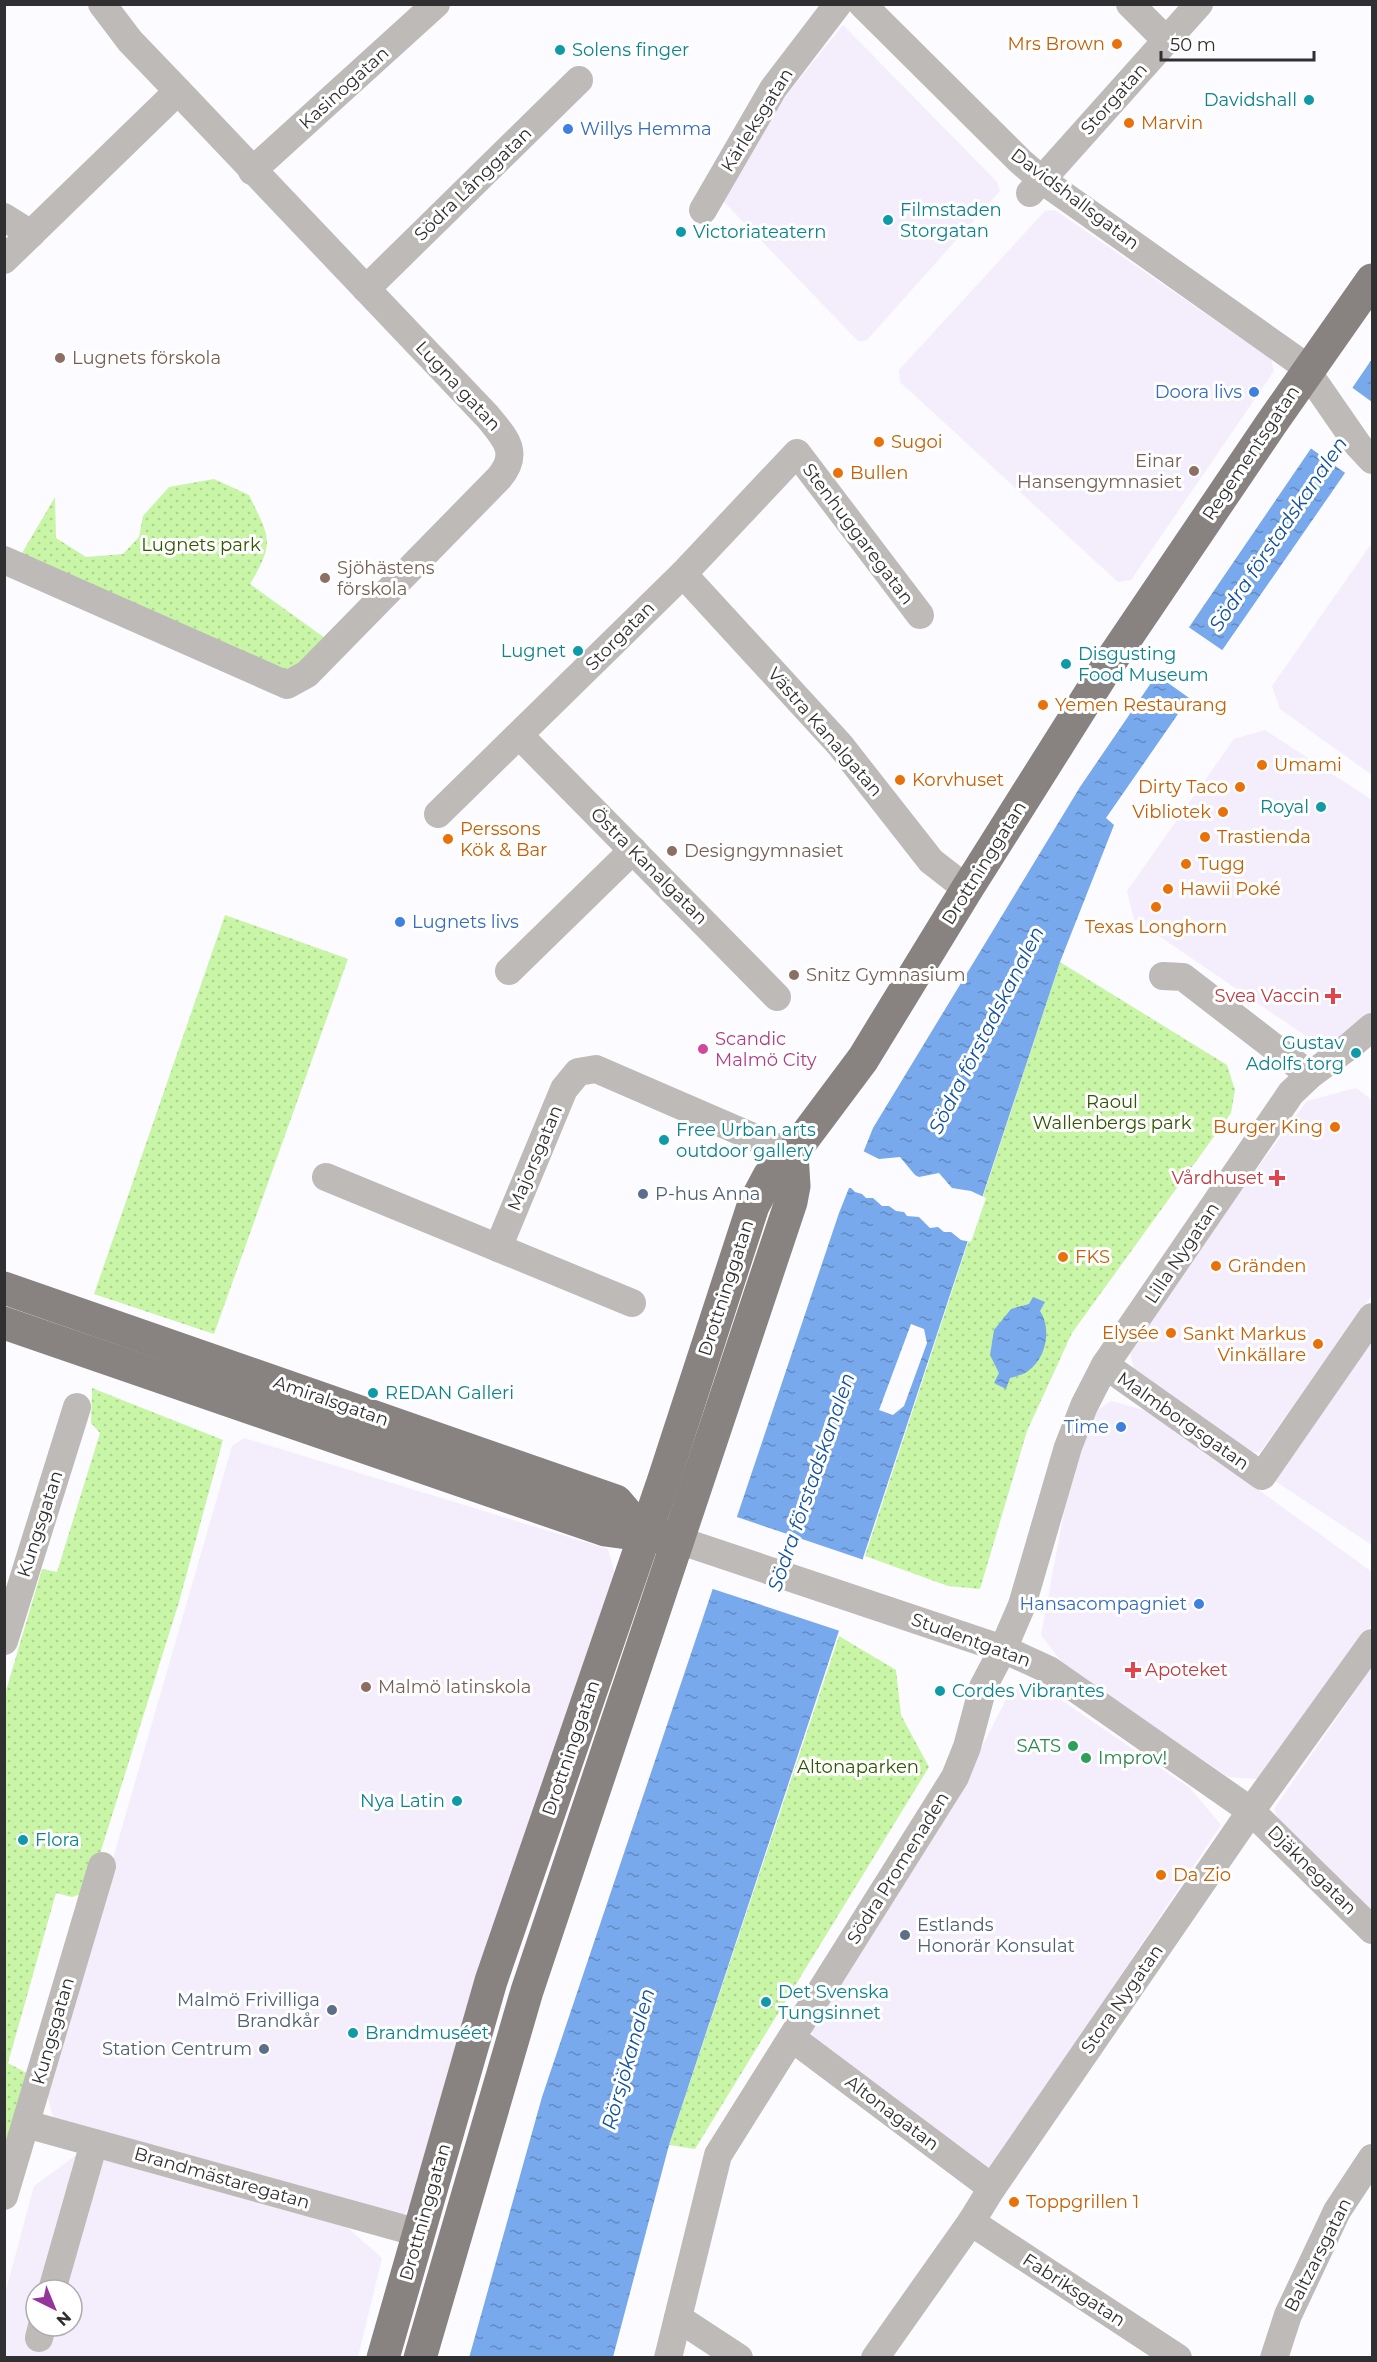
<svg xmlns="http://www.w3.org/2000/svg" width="1377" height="2362" font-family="Montserrat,sans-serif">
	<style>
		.built { fill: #f4edfb; fill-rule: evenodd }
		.grass { fill: url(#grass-dots) }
		.water { fill: url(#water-ripples) }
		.pier { fill: #fcfbff }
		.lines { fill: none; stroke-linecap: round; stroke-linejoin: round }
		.minor { stroke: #bdbab8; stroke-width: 28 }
		.major { stroke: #888380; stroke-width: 33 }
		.food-dot { fill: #e8710a; stroke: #fff; stroke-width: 2 }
		.culture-dot { fill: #0f9aa8; stroke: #fff; stroke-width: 2 }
		.shop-dot { fill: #3f7fe0; stroke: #fff; stroke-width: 2 }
		.education-dot { fill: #8d6e63; stroke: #fff; stroke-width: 2 }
		.health-dot { fill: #e0444e; stroke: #fff; stroke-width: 2 }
		.hotel-dot { fill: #d1479c; stroke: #fff; stroke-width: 2 }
		.service-dot { fill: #5c6f8a; stroke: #fff; stroke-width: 2 }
		.leisure-dot { fill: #2e9e5b; stroke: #fff; stroke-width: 2 }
		.labels { text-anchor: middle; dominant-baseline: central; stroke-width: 6; stroke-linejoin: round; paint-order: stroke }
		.food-label { font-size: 18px; fill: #c56008; stroke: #fff; text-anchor: start }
		.culture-label { font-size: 18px; fill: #0d838f; stroke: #fff; text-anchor: start }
		.street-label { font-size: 18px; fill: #302f31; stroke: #fff }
		.shop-label { font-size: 18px; fill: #366cbe; stroke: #fff; text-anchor: end }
		.education-label { font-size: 18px; fill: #785e54; stroke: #fff; text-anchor: start }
		.park-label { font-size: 18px; fill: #305600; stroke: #fff }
		.health-label { font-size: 18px; fill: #be3a42; stroke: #fff; text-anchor: end }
		.hotel-label { font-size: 18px; fill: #b23c85; stroke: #fff; text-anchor: start }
		.service-label { font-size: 18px; fill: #4e5e75; stroke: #fff; text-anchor: start }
		.leisure-label { font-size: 18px; fill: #27864d; stroke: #fff; text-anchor: end }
		.water-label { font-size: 20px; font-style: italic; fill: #1151a1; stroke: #fff }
	</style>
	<defs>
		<pattern id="grass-dots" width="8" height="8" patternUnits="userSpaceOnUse" patternTransform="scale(1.5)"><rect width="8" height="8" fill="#c8f5a6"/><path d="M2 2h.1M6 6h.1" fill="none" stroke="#acd28f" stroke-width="1.8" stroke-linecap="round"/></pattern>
		<pattern id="water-ripples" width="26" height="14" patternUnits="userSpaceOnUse" patternTransform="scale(1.5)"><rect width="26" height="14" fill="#78a9ed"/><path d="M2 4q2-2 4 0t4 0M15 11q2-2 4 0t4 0" fill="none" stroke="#638ac1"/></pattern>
	</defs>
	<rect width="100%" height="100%" fill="#fcfbff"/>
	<g class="built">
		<path d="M 843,25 L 997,182 L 1000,191 L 866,341 L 858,341 L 723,201 L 779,104 Z"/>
		<path d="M 1055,210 L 1271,359 L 1274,371 L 1131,580 L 1118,582 L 900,382 L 899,370 L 1045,211 Z"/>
		<path d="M 1372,543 L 1372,775 L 1280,709 L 1272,686 Z"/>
		<path d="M 1265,730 L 1372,800 L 1372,1013 L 1328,1051 L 1134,919 L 1127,891 L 1234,739 Z"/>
		<path d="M 1356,1088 L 1372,1100 L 1372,1295 L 1260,1452 L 1243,1451 L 1134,1370 L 1128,1344 L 1307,1101 Z"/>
		<path d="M 1372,1306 L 1372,1545 L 1269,1477 Z"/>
		<path d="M 1111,1401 L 1151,1412 L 1372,1572 L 1372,1624 L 1258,1779 L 1228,1777 L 1064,1665 L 1041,1635 L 1081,1421 Z"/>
		<path d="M 244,1438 L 608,1549 L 617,1582 L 424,2186 L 400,2220 L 55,2125 L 46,2091 L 232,1446 Z"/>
		<path d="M 1372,1667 L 1372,1919 L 1286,1834 L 1274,1809 Z"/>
		<path d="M 1012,1688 L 1048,1691 L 1190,1788 L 1221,1825 L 990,2171 L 813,2050 L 812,2030 L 967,1776 Z"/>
		<path d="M 79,2153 L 348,2228 L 382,2258 L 358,2357 L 5,2358 L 5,2294 L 34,2186 ZM 36,2290 L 72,2290 L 72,2326 L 36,2326 Z"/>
	</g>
	<g class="grass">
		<path d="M 214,479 L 249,495 C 269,537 276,541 250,584 L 325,638 L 286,676 L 18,560 L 55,497 L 56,538 L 86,557 L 123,554 L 139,537 L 143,516 L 169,487 Z"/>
		<path d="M 225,915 L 348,959 L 214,1334 L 94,1294 Z"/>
		<path d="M 1060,962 L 1227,1065 L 1235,1090 L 1231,1113 L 1072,1333 L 1027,1431 L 980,1589 L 948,1586 L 865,1556 Z"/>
		<path d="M 92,1388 L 223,1440 L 179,1602 L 88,1892 L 72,1897 L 56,1893 L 8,2063 L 34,2077 L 5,2176 L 5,1694 L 42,1569 L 57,1572 L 100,1433 L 91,1423 Z"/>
		<path d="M 839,1636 L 896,1670 L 901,1715 L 929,1767 L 695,2149 L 669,2145 Z"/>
	</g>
	<g class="water">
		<path d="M 1372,359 L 1372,434 L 1106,818 L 1114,825 L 1060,962 L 669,2145 L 613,2357 L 469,2358 L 542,2097 L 839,1213 L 873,1128 L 1080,787 Z"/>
		<path d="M 1033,1297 L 1045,1302 L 1040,1311 C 1052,1329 1046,1359 1028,1371 C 1023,1375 1016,1376 1010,1378 L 1006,1389 L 994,1383 L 999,1373 L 990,1355 L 994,1330 L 1011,1309 L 1029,1304 Z"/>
	</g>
	<g class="pier">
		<path d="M 1350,386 L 1372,402 L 1372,439 L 1348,475 L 1309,447 Z"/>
		<path d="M 1187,626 L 1225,652 L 1192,700 L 1154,673 Z"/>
		<path d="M 861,1150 L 879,1159 L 900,1157 L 915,1175 L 919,1177 L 939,1173 L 952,1188 L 971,1191 L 986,1198 L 971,1242 L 961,1240 L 951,1232 L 944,1232 L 938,1227 L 930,1228 L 919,1217 L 907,1216 L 904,1212 L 896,1211 L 889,1206 L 882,1206 L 873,1198 L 866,1198 L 862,1194 L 855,1192 L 851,1188 L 846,1188 Z"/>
		<path d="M 911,1324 L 924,1329 L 927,1343 L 904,1406 L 893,1415 L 879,1410 Z"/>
		<path d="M 734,1516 L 867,1561 L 843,1632 L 710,1588 Z"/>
	</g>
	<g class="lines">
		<g class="minor">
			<path d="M 102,4 L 130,41 L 178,91"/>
			<path d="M 862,4 L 1020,161 L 1042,180 L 1302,364 L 1358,445 L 1372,460"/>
			<path d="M 1130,4 L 1166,40"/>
			<path d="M 252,171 L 436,4"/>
			<path d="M 1030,193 L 1199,4"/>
			<path d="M 703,210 L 773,89 L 838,4"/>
			<path d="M 4,217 L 31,234"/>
			<path d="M 4,260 L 178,91 L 488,417 C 506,439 520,453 499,478 L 307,674 L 287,685 L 4,560"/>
			<path d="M 366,289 L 579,80"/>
			<path d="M 683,574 L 840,745 L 931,861 L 967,889"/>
			<path d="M 520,736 L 777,997"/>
			<path d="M 438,814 L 683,574 L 797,453 L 920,615"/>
			<path d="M 509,971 L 633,850"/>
			<path d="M 1163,976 L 1183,977 L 1310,1075"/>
			<path d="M 326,1177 L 632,1303"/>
			<path d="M 498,1248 L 564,1089 L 578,1072 L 596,1069 L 792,1154"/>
			<path d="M 1105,1365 L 1262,1476 L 1372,1317"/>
			<path d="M 678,1540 L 1003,1649 L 1049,1670 L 1251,1811 L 1372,1930"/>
			<path d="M 4,1641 L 77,1407"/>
			<path d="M 792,2038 L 992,2188"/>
			<path d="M 26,2124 L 419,2233"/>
			<path d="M 4,2196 L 102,1866"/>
			<path d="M 971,2222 L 1178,2358"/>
			<path d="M 52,2290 L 94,2143"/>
			<path d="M 678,2318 L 739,2358"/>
			<path d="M 39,2338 L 42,2326"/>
			<path d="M 668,2358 L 718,2155 L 955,1777 L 967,1747 L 983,1687 L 1003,1649 L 1022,1605 L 1068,1447 L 1084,1406 L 1105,1365 L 1291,1093 L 1310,1075 L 1351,1045 L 1372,1027"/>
			<path d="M 875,2358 L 971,2222 L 992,2188 L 1251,1811 L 1372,1643"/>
			<path d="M 1274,2358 L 1288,2315 L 1337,2211 L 1372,2158"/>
		</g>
		<g class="major">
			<path d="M 4,1288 L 616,1501 L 644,1534"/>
			<path d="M 4,1323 L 605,1530 L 664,1538"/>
			<path d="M 383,2358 L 491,1981 L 663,1482 L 753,1206 L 769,1176 L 792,1154 L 863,1059 L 967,889 L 1110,662 L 1271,424 L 1372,280"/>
			<path d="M 420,2358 L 527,1991 L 791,1202 L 794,1186 L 792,1154"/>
		</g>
	</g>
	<g class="food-dot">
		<circle cx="1117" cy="44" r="6"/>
		<circle cx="1129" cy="123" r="6"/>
		<circle cx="879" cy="442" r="6"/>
		<circle cx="838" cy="473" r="6"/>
		<circle cx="1043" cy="705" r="6"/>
		<circle cx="1262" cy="765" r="6"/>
		<circle cx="900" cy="780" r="6"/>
		<circle cx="1240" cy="787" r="6"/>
		<circle cx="1223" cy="812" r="6"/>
		<circle cx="1205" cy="837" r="6"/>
		<circle cx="448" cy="839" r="6"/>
		<circle cx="1186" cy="864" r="6"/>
		<circle cx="1168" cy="889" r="6"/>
		<circle cx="1156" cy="907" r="6"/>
		<circle cx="1335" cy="1127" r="6"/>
		<circle cx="1063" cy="1257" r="6"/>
		<circle cx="1216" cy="1266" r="6"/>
		<circle cx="1171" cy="1333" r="6"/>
		<circle cx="1318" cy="1344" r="6"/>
		<circle cx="1161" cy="1875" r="6"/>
		<circle cx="1014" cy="2202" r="6"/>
	</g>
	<g class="culture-dot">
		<circle cx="560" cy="50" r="6"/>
		<circle cx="1309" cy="100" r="6"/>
		<circle cx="888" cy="220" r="6"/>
		<circle cx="681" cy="232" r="6"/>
		<circle cx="578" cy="651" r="6"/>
		<circle cx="1066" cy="664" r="6"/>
		<circle cx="1321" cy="807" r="6"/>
		<circle cx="1356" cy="1053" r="6"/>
		<circle cx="664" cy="1140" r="6"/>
		<circle cx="373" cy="1393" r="6"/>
		<circle cx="940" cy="1691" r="6"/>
		<circle cx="457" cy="1801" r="6"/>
		<circle cx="23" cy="1840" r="6"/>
		<circle cx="766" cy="2002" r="6"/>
		<circle cx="353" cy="2033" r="6"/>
	</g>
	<g class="shop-dot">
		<circle cx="568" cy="129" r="6"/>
		<circle cx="1254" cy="392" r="6"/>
		<circle cx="400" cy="922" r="6"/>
		<circle cx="1121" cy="1427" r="6"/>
		<circle cx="1199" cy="1604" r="6"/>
	</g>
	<g class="education-dot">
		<circle cx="60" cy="358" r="6"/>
		<circle cx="1194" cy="471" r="6"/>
		<circle cx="325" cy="578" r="6"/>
		<circle cx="672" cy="851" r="6"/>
		<circle cx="794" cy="975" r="6"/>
		<circle cx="366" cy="1687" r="6"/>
	</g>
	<g class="health-dot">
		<path d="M1330 987h6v6h6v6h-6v6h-6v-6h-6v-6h6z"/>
		<path d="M1274 1169h6v6h6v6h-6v6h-6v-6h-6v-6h6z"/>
		<path d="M1130 1661h6v6h6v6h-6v6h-6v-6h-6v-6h6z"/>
	</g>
	<circle class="hotel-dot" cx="703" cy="1049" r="6"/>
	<g class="service-dot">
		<circle cx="643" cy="1194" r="6"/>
		<circle cx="905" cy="1935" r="6"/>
		<circle cx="332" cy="2010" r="6"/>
		<circle cx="264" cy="2049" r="6"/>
	</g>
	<g class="leisure-dot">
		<circle cx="1073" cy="1746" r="6"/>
		<circle cx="1086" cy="1758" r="6"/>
	</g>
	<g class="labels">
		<g class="food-label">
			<text x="1105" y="44" text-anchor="end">Mrs Brown</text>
			<text x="1141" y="123">Marvin</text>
			<text x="891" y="442">Sugoi</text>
			<text x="850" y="473">Bullen</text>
			<text x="1055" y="705">Yemen Restaurang</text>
			<text x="1274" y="765">Umami</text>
			<text x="912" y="780">Korvhuset</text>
			<text x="1228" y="787" text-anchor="end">Dirty Taco</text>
			<text x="1211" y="812" text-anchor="end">Vibliotek</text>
			<text x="460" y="829">Perssons<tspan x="460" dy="21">Kök &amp; Bar</tspan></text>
			<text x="1217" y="837">Trastienda</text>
			<text x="1198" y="864">Tugg</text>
			<text x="1180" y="889">Hawii Poké</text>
			<text x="1156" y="927" text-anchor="middle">Texas Longhorn</text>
			<text x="1323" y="1127" text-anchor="end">Burger King</text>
			<text x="1075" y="1257">FKS</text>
			<text x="1228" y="1266">Gränden</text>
			<text x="1159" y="1333" text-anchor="end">Elysée</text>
			<text x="1306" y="1334" text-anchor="end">Sankt Markus<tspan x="1306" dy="21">Vinkällare</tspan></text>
			<text x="1173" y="1875">Da Zio</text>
			<text x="1026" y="2202">Toppgrillen 1</text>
		</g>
		<g class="culture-label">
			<text x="572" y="50">Solens finger</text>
			<text x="1297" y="100" text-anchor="end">Davidshall</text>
			<text x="900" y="210">Filmstaden<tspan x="900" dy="21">Storgatan</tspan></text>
			<text x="693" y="232">Victoriateatern</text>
			<text x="566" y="651" text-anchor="end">Lugnet</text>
			<text x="1078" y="654">Disgusting<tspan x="1078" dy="21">Food Museum</tspan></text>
			<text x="1309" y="807" text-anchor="end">Royal</text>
			<text x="1344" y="1043" text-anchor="end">Gustav<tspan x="1344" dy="21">Adolfs torg</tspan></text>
			<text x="676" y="1130">Free Urban arts<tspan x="676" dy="21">outdoor gallery</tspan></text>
			<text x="385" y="1393">REDAN Galleri</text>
			<text x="952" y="1691">Cordes Vibrantes</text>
			<text x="445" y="1801" text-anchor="end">Nya Latin</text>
			<text x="35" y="1840">Flora</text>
			<text x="778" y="1992">Det Svenska<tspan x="778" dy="21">Tungsinnet</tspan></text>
			<text x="365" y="2033">Brandmuséet</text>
		</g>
		<g class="street-label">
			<text transform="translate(344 88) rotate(-42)">Kasinogatan</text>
			<text transform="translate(1114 99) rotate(-48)">Storgatan</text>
			<text transform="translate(757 120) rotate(-58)">Kärleksgatan</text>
			<text transform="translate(473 184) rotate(-44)">Södra Långgatan</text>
			<text transform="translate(1075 199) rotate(37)">Davidshallsgatan</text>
			<text transform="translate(458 386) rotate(47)">Lugna gatan</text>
			<text transform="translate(1251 453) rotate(-56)">Regementsgatan</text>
			<text transform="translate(858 534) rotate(53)">Stenhuggaregatan</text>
			<text transform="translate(620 636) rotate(-45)">Storgatan</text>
			<text transform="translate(825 732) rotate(49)">Västra Kanalgatan</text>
			<text transform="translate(984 863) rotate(-58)">Drottninggatan</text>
			<text transform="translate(649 866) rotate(45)">Östra Kanalgatan</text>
			<text transform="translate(535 1158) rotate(-67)">Majorsgatan</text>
			<text transform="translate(1182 1253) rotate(-56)">Lilla Nygatan</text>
			<text transform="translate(726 1288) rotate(-72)">Drottninggatan</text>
			<text transform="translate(331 1401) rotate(19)">Amiralsgatan</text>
			<text transform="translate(1183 1421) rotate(35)">Malmborgsgatan</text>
			<text transform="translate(40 1524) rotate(-72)">Kungsgatan</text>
			<text transform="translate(971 1640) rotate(20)">Studentgatan</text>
			<text transform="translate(571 1748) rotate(-71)">Drottninggatan</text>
			<text transform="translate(898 1868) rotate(-58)">Södra Promenaden</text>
			<text transform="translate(1312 1870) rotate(45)">Djäknegatan</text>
			<text transform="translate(1122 1999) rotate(-55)">Stora Nygatan</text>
			<text transform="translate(53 2031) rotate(-74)">Kungsgatan</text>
			<text transform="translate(892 2113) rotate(37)">Altonagatan</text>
			<text transform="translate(222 2178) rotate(16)">Brandmästaregatan</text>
			<text transform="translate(425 2212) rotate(-74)">Drottninggatan</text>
			<text transform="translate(1318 2255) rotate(-63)">Baltzarsgatan</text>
			<text transform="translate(1074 2290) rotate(33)">Fabriksgatan</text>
		</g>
		<g class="shop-label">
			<text x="580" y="129" text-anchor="start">Willys Hemma</text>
			<text x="1242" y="392">Doora livs</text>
			<text x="412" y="922" text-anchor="start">Lugnets livs</text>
			<text x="1109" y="1427">Time</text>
			<text x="1187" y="1604">Hansacompagniet</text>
		</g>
		<g class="education-label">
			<text x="72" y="358">Lugnets förskola</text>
			<text x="1182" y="461" text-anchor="end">Einar<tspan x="1182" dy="21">Hansengymnasiet</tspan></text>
			<text x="337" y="568">Sjöhästens<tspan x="337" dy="21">förskola</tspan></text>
			<text x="684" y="851">Designgymnasiet</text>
			<text x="806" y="975">Snitz Gymnasium</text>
			<text x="378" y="1687">Malmö latinskola</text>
		</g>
		<g class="park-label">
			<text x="201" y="545">Lugnets park</text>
			<text x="1112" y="1102">Raoul<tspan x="1112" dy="21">Wallenbergs park</tspan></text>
			<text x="858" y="1767">Altonaparken</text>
		</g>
		<g class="health-label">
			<text x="1320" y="996">Svea Vaccin</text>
			<text x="1264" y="1178">Vårdhuset</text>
			<text x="1145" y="1670" text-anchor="start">Apoteket</text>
		</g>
		<g class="hotel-label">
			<text x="715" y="1039">Scandic<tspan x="715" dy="21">Malmö City</tspan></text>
		</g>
		<g class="service-label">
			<text x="655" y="1194">P-hus Anna</text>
			<text x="917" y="1925">Estlands<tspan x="917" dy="21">Honorär Konsulat</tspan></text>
			<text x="320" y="2000" text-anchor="end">Malmö Frivilliga<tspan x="320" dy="21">Brandkår</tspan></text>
			<text x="252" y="2049" text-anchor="end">Station Centrum</text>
		</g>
		<g class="leisure-label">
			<text x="1061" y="1746">SATS</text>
			<text x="1098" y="1758" text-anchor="start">Improv!</text>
		</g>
		<g class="water-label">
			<text transform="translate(1278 534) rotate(-56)">Södra förstadskanalen</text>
			<text transform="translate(986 1030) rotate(-63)">Södra förstadskanalen</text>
			<text transform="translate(811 1482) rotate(-71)">Södra förstadskanalen</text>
			<text transform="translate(628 2059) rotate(-74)">Rörsjökanalen</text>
		</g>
	</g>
	<rect width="1377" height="2362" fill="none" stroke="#302f31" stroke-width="12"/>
	<g transform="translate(54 2308) rotate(137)"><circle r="28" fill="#ffffff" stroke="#acacad" stroke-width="1.5"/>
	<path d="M0-4.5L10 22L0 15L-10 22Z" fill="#95349b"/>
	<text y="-9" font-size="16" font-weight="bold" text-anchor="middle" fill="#302f31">N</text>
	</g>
	<path d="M1161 51v9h153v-9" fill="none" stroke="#302f31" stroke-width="3"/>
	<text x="1170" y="51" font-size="18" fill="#302f31" stroke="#ffffff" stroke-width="4.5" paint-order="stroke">50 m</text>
</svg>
